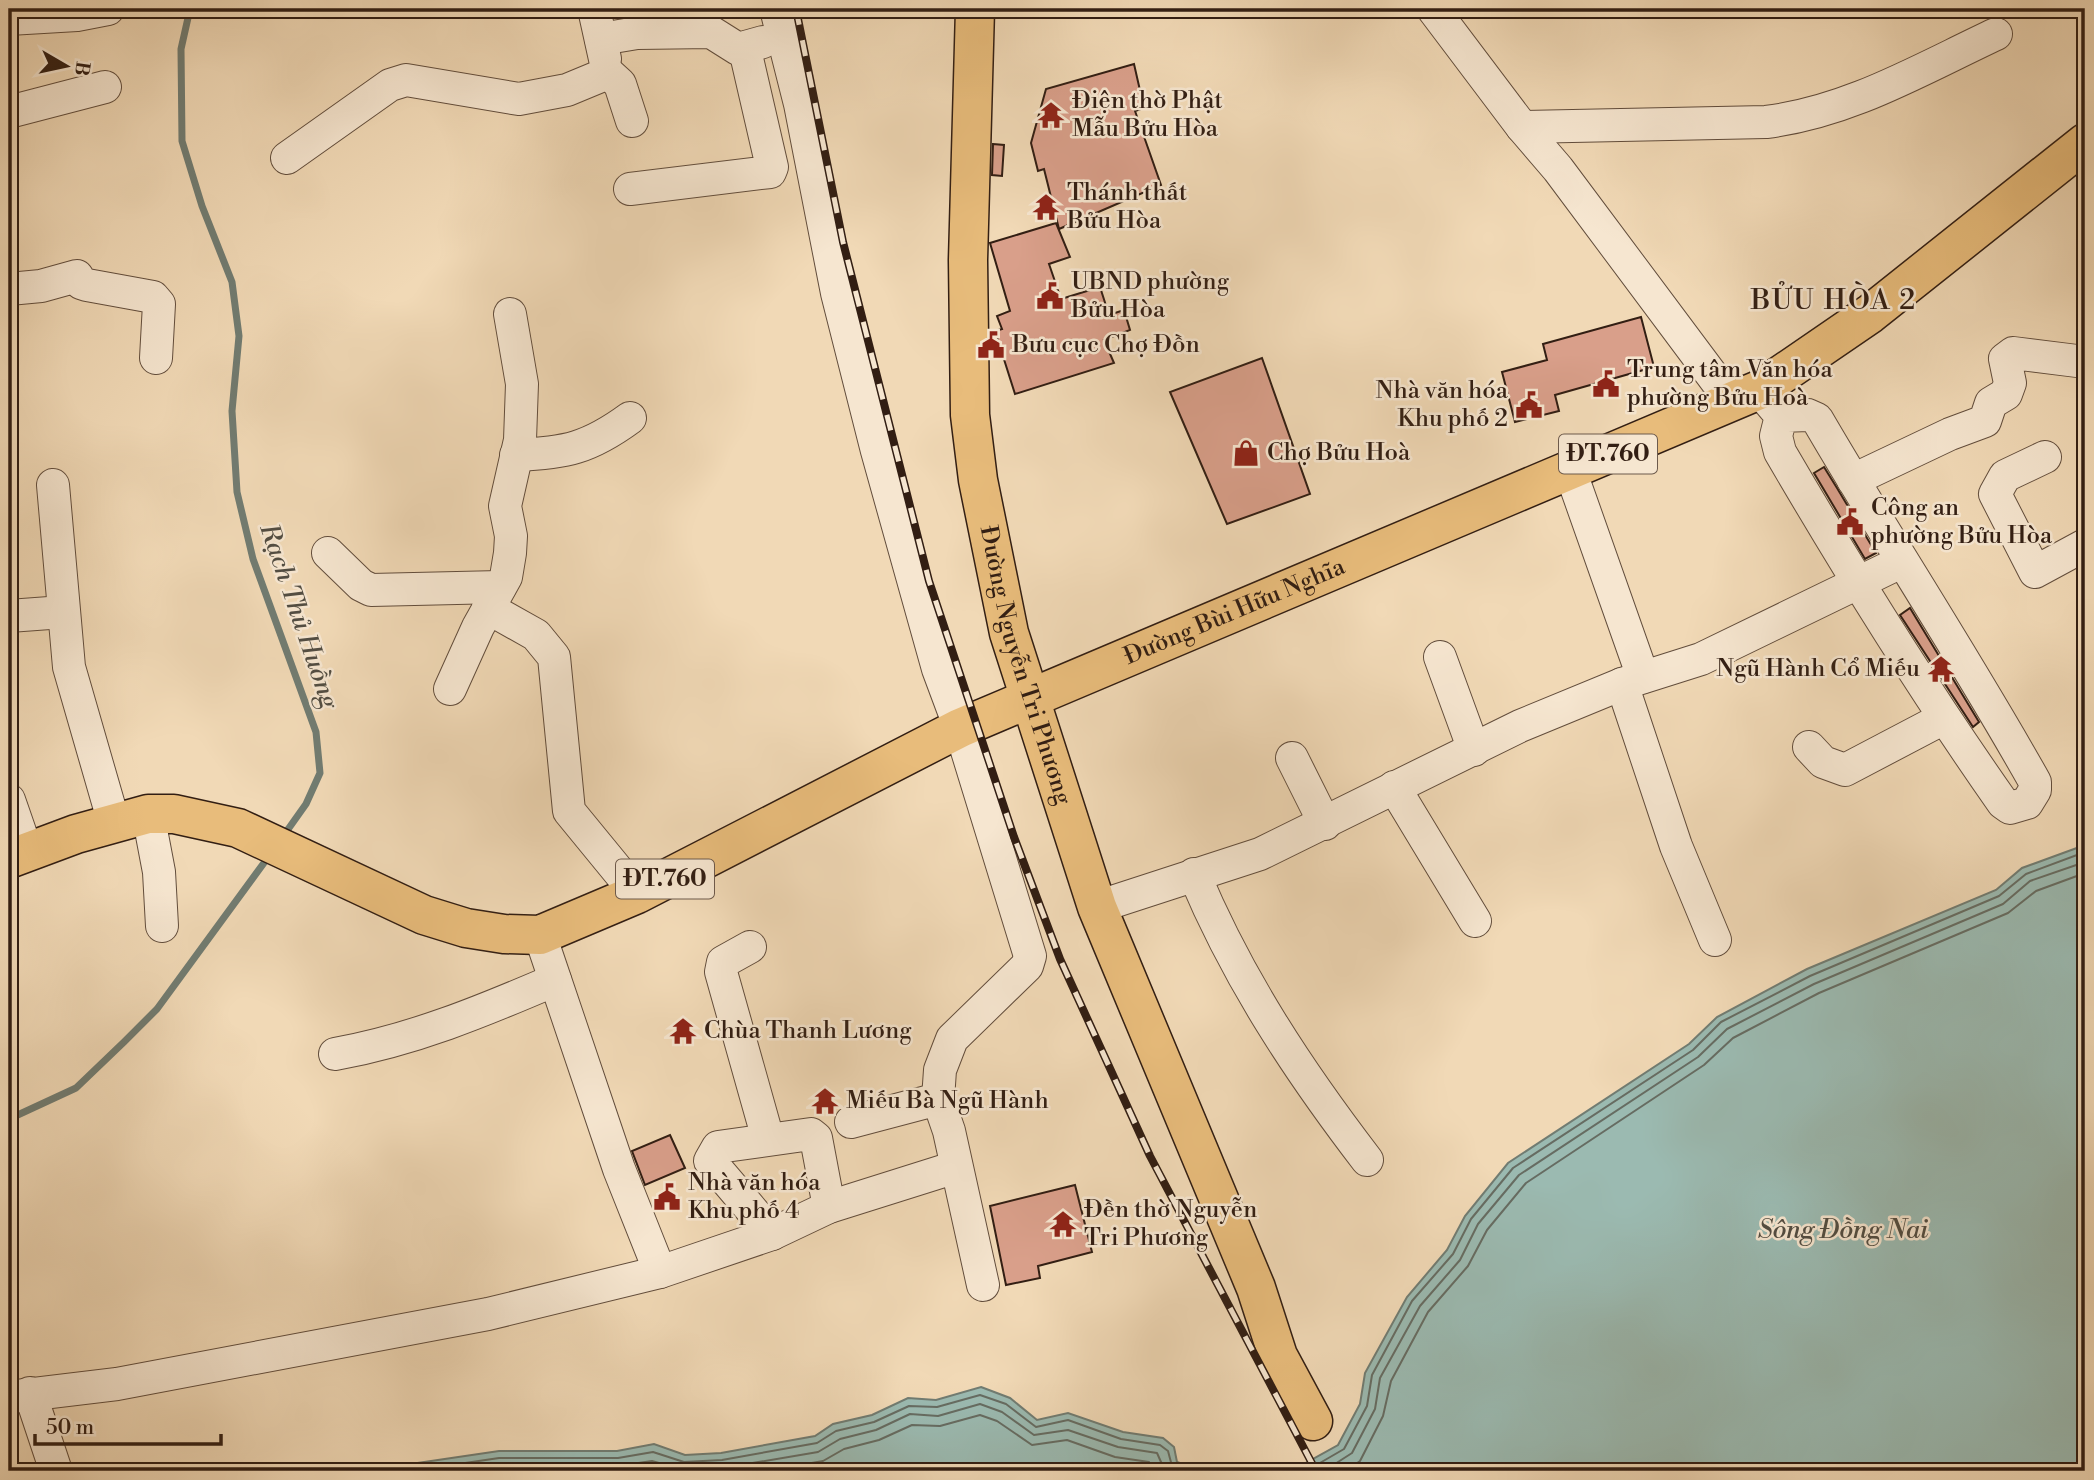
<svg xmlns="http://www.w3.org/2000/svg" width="2094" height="1480" font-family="'Libre Bodoni',serif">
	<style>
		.water { fill: #9bbab1; stroke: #717c72; stroke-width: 2 }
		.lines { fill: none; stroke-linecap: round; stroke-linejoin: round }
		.shore { stroke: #666c62; stroke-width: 2 }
		.stream { stroke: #717c72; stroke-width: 7 }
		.building { fill: #d99f8a; stroke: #321e13; stroke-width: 2 }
		.minor-casing { stroke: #624d3c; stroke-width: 34 }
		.major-casing { stroke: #321e13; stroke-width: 41 }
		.minor { stroke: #f6e6d0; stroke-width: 32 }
		.major { stroke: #e8bc7b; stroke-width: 38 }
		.rail-casing { stroke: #321e13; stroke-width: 8 }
		.rail { stroke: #f6e6d0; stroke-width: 5; stroke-dasharray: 16; stroke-linecap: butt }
		.labels { text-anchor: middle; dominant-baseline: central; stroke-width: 5; stroke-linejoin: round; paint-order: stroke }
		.shield { fill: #f6e6d0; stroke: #6d5a4c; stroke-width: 2 }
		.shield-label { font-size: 23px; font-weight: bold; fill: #321e13 }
		.poi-label { font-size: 24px; fill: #321e13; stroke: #f6e6d0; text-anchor: start }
		.street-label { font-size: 24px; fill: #321e13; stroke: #f6e6d0 }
		.water-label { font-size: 26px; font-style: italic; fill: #524d42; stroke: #f6e6d0 }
		.quarter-label { font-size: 28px; letter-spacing: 2px; fill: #321e13; stroke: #f6e6d0 }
	</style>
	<rect width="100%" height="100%" fill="#f1d9b6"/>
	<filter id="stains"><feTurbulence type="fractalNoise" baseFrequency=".00286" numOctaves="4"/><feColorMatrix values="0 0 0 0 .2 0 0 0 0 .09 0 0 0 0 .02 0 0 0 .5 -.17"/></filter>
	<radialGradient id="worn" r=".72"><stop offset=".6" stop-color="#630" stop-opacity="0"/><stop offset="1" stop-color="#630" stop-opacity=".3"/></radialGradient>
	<g class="water">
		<path d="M 2085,845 L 2085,1471 L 1291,1471 L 1338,1445 L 1360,1404 L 1365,1373 L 1407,1297 L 1447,1250 L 1465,1216 L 1508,1163 L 1689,1044 L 1717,1017 L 1807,969 L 1996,890 L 2022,868 Z"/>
		<path d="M 981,1387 L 1010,1398 L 1037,1420 L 1068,1413 L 1123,1432 L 1163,1438 L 1174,1447 L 1177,1462 L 1202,1471 L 363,1471 L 499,1451 L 617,1451 L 654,1444 L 685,1455 L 721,1453 L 815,1436 L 833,1424 L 872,1415 L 908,1398 L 936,1400 Z"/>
	</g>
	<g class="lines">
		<g class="shore">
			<path d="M 411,1471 L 499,1458 L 618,1458 L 653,1452 L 684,1462 L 722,1460 L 817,1443 L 836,1431 L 874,1422 L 909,1406 L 937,1407 L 980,1395 L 1006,1404 L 1036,1427 L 1068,1420 L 1121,1439 L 1160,1445 L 1168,1451 L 1172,1466 L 1183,1471"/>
			<path d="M 471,1471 L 500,1467 L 618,1466 L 652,1461 L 683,1470 L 723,1468 L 818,1452 L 840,1439 L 876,1430 L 910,1414 L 938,1416 L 980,1404 L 1002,1412 L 1034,1435 L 1068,1430 L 1118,1447 L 1157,1453 L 1165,1471"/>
			<path d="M 767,1471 L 823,1461 L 844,1449 L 879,1440 L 912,1425 L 940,1426 L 980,1415 L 997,1421 L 1032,1445 L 1067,1440 L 1115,1457 L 1149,1462 L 1153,1471"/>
			<path d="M 1306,1471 L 1344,1449 L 1367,1406 L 1372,1375 L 1412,1301 L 1453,1254 L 1471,1219 L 1513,1168 L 1693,1050 L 1721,1022 L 1810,976 L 1999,896 L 2026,874 L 2085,852"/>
			<path d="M 1324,1471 L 1352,1453 L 1375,1409 L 1380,1378 L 1420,1306 L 1460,1260 L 1478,1224 L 1519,1175 L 1698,1057 L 1727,1029 L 1814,984 L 2003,904 L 2030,881 L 2085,862"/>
			<path d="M 1346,1471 L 1360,1461 L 1383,1416 L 1391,1381 L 1428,1312 L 1468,1266 L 1487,1230 L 1526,1183 L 1704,1065 L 1733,1038 L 1819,993 L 2008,913 L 2036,891 L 2085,873"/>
		</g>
		<g class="stream">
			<path d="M 190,9 L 181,49 L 182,141 L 202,206 L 232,282 L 239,336 L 232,411 L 237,492 L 253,559 L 316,732 L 320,773 L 306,804 L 284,835"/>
			<path d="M 9,1119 L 76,1088 L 124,1042 L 157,1009 L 269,856"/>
		</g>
	</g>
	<g class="building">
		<path d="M 1134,64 L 1144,108 L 1135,111 L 1161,185 L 1059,229 L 1044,169 L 1038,171 L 1031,143 L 1046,89 Z"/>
		<path d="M 993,144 L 1004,145 L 1002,176 L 992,175 Z"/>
		<path d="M 1056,223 L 1070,257 L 1049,264 L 1061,299 L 1100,287 L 1109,315 L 1124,310 L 1130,330 L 1104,340 L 1114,363 L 1015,394 L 995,331 L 1002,329 L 997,316 L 1010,311 L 990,243 Z"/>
		<path d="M 1641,317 L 1654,367 L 1555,395 L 1559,411 L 1515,422 L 1502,372 L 1547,360 L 1543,344 Z"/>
		<path d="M 1262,358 L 1310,494 L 1227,524 L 1170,392 Z"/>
		<path d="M 1824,467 L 1837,488 L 1876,553 L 1865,559 L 1849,532 L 1814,473 Z"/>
		<path d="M 1910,608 L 1979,722 L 1973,727 L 1900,615 Z"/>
		<path d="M 670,1135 L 685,1168 L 645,1185 L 632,1151 Z"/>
		<path d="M 1075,1185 L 1092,1252 L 1038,1266 L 1040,1278 L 1006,1285 L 990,1206 Z"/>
	</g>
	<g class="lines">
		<defs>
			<g id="minor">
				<path d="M 594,9 L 605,59"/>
				<path d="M 776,9 L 800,104 L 837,293 L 877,451 L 938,669 L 960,728 L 1030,956 L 1027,966 L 952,1039 L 940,1070 L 938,1099 L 949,1131 L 983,1285"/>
				<path d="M 1433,9 L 1522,127 L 1558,169 L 1732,402"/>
				<path d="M 9,19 L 77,15 L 108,9"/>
				<path d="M 601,39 L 637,33 L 711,32 L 738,49 L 763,42"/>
				<path d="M 9,112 L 105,87"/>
				<path d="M 1522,127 L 1766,122 C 1849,112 1921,69 1996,34"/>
				<path d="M 287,158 L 390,85 L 406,80 L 519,99 L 567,90 L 608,73 L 620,84 L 632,121"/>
				<path d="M 630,189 L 770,172 L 772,167 L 745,50"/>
				<path d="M 9,289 L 41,286 L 77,276 L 81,283 L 87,285 L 153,297 L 159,304 L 156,358"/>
				<path d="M 1759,390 L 1781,416 L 1776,436 L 1780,452 C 1850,572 1923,689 2003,803 L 2010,808 L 2027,803 L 2035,790 L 2035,782 C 1966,659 1888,541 1817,419 L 1808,415 L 1781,416"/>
				<path d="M 516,455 C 566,453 589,448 630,418"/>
				<path d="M 2045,457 L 2005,476 L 1995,494 L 2035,572 L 2085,545"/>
				<path d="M 1570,470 L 1643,677"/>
				<path d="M 1853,480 L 1950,434 L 1985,421 L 1991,403 L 2006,394 L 2010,383 L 2005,359 L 2013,353 L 2085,362"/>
				<path d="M 53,485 L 69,667 L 114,823"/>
				<path d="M 328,553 L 361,585 L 371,590 L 500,587"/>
				<path d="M 488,608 L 536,635 L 554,657 L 569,811 L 637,894"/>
				<path d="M 9,616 L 63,612"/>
				<path d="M 1440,657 L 1474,750"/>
				<path d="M 1622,684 L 1676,846 L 1715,940"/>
				<path d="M 450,689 L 478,627 L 506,577 L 510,553 L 511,536 L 505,506 L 520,440 L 522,384 L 510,314"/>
				<path d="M 1809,747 L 1823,762 L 1845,770 L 1944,718"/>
				<path d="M 1292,758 L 1325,824"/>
				<path d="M 1394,787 L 1475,921"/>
				<path d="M 9,800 L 27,852"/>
				<path d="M 148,814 L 159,872 L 162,926"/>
				<path d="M 1194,874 C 1238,979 1298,1070 1367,1160"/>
				<path d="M 1097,907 L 1260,854 L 1520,726 L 1622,684 L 1701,659 L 1901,562"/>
				<path d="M 540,935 L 619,1169 L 660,1272"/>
				<path d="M 750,947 L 723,962 L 721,972 L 768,1139"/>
				<path d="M 335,1054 C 413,1040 483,1011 555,980"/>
				<path d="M 851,1122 L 938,1099"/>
				<path d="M 772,1234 L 710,1161 L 718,1147 L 811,1134 L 816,1138 L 829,1207"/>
				<path d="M 30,1393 L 56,1471"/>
				<path d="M 9,1397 L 117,1384 L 488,1314 L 660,1272 L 772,1234 L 829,1207 L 956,1167"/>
			</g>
			<g id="major">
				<path id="s1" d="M 975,9 L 968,260 L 970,415 L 978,480 L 1009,633 L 1097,907 L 1256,1288 L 1278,1356 L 1313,1421"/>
				<path id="s2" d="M 9,859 L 76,834 L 148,814 L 174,814 L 238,828 L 424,915 L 466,928 L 504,934 L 540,935 L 637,894 L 960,728 L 1759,390 L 1870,314 L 2085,143"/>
			</g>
		</defs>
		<use href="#minor" class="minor-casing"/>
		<use href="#major" class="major-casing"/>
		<use href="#minor" class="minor"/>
		<use href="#major" class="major"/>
		<defs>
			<path id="rail" d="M 796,9 L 843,242 L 929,581 L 1014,837 L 1060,959 L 1150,1156 L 1316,1471"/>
		</defs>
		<use href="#rail" class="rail-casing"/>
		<use href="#rail" class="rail"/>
	</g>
	<defs>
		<symbol id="temple-bare" viewBox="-9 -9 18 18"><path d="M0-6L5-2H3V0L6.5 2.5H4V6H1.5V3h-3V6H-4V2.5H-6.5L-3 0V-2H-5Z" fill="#8f2418" stroke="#f6e6d0" stroke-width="2.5" paint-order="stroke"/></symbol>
		<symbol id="civic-bare" viewBox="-9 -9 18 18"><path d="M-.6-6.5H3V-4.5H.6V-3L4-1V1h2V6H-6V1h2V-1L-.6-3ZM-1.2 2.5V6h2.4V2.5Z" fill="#8f2418" stroke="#f6e6d0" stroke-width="2.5" paint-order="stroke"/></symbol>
		<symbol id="shop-bare" viewBox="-9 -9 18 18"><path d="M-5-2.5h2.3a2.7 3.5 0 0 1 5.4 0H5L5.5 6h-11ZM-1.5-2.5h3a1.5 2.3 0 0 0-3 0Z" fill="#8f2418" stroke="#f6e6d0" stroke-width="2.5" paint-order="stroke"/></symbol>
	</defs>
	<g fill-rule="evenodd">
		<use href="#temple-bare" x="1032" y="96" width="38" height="38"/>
		<use href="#temple-bare" x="1027" y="188" width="38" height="38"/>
		<use href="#civic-bare" x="1031" y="277" width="38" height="38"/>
		<use href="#civic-bare" x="972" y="326" width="38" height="38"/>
		<use href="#civic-bare" x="1587" y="365" width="38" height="38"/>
		<use href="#civic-bare" x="1510" y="386" width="38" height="38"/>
		<use href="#shop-bare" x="1227" y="434" width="38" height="38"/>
		<use href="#civic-bare" x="1831" y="503" width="38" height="38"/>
		<use href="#temple-bare" x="1922" y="650" width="38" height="38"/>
		<use href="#temple-bare" x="664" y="1012" width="38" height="38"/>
		<use href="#temple-bare" x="806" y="1082" width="38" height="38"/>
		<use href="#civic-bare" x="648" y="1178" width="38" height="38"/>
		<use href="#temple-bare" x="1044" y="1205" width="38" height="38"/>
	</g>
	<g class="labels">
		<g class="shield">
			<rect x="1559" y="434.5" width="98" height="39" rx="5"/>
			<rect x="616" y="859.5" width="98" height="39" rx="5"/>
		</g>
		<g class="shield-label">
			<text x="1608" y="454">ĐT.760</text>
			<text x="665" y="879">ĐT.760</text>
		</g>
		<g class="poi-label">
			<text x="1072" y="101">Điện thờ Phật<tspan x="1072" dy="28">Mẫu Bửu Hòa</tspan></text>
			<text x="1067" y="193">Thánh thất<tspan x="1067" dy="28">Bửu Hòa</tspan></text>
			<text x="1071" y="282">UBND phường<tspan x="1071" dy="28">Bửu Hòa</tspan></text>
			<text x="1012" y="345">Bưu cục Chợ Đồn</text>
			<text x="1627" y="370">Trung tâm Văn hóa<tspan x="1627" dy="28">phường Bửu Hoà</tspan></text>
			<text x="1508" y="391" text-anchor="end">Nhà văn hóa<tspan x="1508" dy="28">Khu phố 2</tspan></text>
			<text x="1267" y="453">Chợ Bửu Hoà</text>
			<text x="1871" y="508">Công an<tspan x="1871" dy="28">phường Bửu Hòa</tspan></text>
			<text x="1920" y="669" text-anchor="end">Ngũ Hành Cổ Miếu</text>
			<text x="704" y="1031">Chùa Thanh Lương</text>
			<text x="846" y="1101">Miếu Bà Ngũ Hành</text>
			<text x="688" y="1183">Nhà văn hóa<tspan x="688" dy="28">Khu phố 4</tspan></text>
			<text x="1084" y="1210">Đền thờ Nguyễn<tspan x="1084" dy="28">Tri Phương</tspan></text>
		</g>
		<g class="street-label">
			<text stroke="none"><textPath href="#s2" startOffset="1328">Đường Bùi Hữu Nghĩa</textPath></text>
			<text stroke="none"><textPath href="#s1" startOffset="663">Đường Nguyễn Tri Phương</textPath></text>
		</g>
		<g class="water-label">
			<text transform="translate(299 616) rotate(71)">Rạch Thủ Huồng</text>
			<text x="1843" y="1230">Sông Đồng Nai</text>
		</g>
		<g class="quarter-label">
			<text x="1834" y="300">BỬU HÒA 2</text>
		</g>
	</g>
	<rect width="2094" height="1480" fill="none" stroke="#f1d9b6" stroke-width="35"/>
	<rect x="10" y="10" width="2073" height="1459" fill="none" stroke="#321e13" stroke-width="3.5"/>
	<rect x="18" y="18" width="2059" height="1445" fill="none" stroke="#321e13" stroke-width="2"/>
	<g transform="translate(66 66) rotate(99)" stroke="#f6e6d0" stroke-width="5" paint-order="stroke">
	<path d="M0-5L12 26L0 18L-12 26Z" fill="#321e13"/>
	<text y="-10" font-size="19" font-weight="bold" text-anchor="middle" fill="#321e13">B</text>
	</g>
	<path d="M35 1434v10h186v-10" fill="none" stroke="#321e13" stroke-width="3.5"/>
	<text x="46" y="1434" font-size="21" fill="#321e13" stroke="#f6e6d0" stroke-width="5" paint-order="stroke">50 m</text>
	<rect width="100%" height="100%" filter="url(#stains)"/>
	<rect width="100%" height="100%" fill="url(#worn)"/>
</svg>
